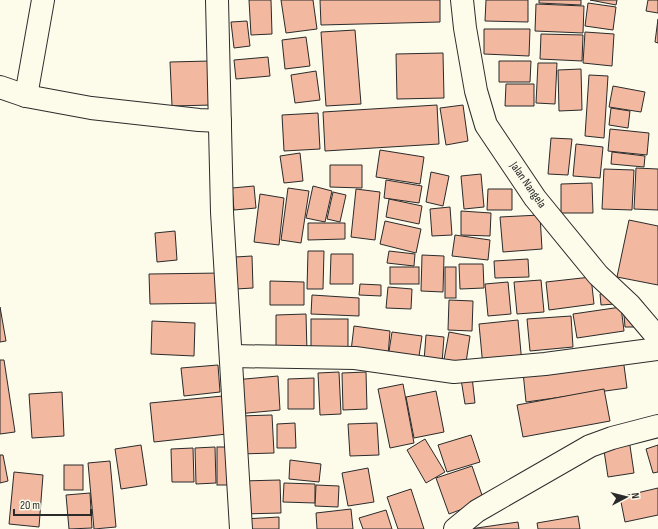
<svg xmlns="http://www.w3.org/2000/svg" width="658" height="529" font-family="'Sofia Sans Condensed',sans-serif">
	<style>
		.building { fill: #f2b8a0; stroke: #2b2b2b }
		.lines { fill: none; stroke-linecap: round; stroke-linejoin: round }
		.minor-casing { stroke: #2b2b2b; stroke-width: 24 }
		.major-casing { stroke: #2b2b2b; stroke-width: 24 }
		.minor { stroke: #fdfbea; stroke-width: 22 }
		.major { stroke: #fdfbea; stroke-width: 22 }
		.labels { text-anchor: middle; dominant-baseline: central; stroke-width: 3; stroke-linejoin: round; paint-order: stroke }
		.street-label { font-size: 12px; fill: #2b2b2b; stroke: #fdfbea }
	</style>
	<rect width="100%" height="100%" fill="#fdfbea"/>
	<g class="building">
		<path d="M 249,0 L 271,0 L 272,34 L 251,35 Z"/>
		<path d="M 281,0 L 313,0 L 317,29 L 286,33 Z"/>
		<path d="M 320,0 L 440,0 L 440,22 L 321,25 Z"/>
		<path d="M 486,0 L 528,0 L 528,22 L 485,21 Z"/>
		<path d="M 539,0 L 581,0 L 581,5 L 539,3 Z"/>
		<path d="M 590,0 L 617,0 L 616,5 Z"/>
		<path d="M 648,0 L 658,0 L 658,13 L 646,11 Z"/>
		<path d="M 588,3 L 616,7 L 613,30 L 585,26 Z"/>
		<path d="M 536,4 L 584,6 L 583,33 L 535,31 Z"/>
		<path d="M 658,19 L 658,43 L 655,42 Z"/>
		<path d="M 247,21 L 250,46 L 234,48 L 231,22 Z"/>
		<path d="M 484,29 L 530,29 L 529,56 L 484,54 Z"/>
		<path d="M 355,30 L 361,104 L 326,106 L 321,32 Z"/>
		<path d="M 585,32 L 614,34 L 612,66 L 583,63 Z"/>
		<path d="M 541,34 L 583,35 L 582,61 L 540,59 Z"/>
		<path d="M 306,37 L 310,66 L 285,69 L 282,40 Z"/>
		<path d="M 443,53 L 444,98 L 397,99 L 396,54 Z"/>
		<path d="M 268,57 L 270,76 L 236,79 L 234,60 Z"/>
		<path d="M 210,61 L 212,105 L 172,106 L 170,62 Z"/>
		<path d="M 499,61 L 531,61 L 530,82 L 499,82 Z"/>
		<path d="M 538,63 L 557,63 L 555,104 L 536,103 Z"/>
		<path d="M 581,69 L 582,110 L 559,111 L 558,70 Z"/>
		<path d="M 316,71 L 320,100 L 295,103 L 291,75 Z"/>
		<path d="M 589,75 L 608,76 L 604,138 L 585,136 Z"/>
		<path d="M 506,84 L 534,84 L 534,106 L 505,106 Z"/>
		<path d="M 613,86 L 645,92 L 641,112 L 609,107 Z"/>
		<path d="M 437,105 L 439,144 L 325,151 L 323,112 Z"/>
		<path d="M 463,105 L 468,141 L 446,145 L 440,108 Z"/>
		<path d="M 611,108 L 630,111 L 628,128 L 609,125 Z"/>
		<path d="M 318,113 L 320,149 L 284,151 L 282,115 Z"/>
		<path d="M 610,129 L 649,133 L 647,155 L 608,151 Z"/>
		<path d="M 551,138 L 572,139 L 568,175 L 548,174 Z"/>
		<path d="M 576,144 L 603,147 L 600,178 L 573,176 Z"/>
		<path d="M 380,150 L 424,157 L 420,184 L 376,177 Z"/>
		<path d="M 612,152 L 645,156 L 644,167 L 611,164 Z"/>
		<path d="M 300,153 L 303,181 L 284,183 L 280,156 Z"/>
		<path d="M 330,165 L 362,165 L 362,188 L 330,187 Z"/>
		<path d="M 636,168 L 658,169 L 658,210 L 634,209 Z"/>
		<path d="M 604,169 L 634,170 L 632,210 L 602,209 Z"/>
		<path d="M 431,172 L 449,176 L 443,206 L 426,202 Z"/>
		<path d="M 481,174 L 484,207 L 464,209 L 461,176 Z"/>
		<path d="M 386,180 L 422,186 L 419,203 L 384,198 Z"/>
		<path d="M 592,183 L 593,213 L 561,213 L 561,184 Z"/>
		<path d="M 254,186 L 256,208 L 234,210 L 232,188 Z"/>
		<path d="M 313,186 L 332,191 L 325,222 L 306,218 Z"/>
		<path d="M 288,188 L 309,191 L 301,243 L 281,240 Z"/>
		<path d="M 356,189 L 380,192 L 375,240 L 351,237 Z"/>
		<path d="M 488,189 L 512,189 L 512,210 L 487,210 Z"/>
		<path d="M 333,192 L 346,195 L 340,222 L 327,219 Z"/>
		<path d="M 260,194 L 284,198 L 279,245 L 254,242 Z"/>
		<path d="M 389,199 L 422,206 L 419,224 L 386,217 Z"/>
		<path d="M 450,207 L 452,235 L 432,236 L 430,209 Z"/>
		<path d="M 461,211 L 491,213 L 490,236 L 461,235 Z"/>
		<path d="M 540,215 L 542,249 L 503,252 L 500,217 Z"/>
		<path d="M 629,220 L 658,226 L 658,285 L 617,277 Z"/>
		<path d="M 385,221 L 421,229 L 416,253 L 380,244 Z"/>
		<path d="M 308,223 L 345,223 L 345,239 L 308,240 Z"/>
		<path d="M 175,231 L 177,260 L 157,262 L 155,233 Z"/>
		<path d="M 455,235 L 490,240 L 488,260 L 452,256 Z"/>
		<path d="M 308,251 L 324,251 L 323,289 L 307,289 Z"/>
		<path d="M 389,251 L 415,254 L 414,266 L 387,263 Z"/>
		<path d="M 331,254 L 353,254 L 353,284 L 330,284 Z"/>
		<path d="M 422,255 L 444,256 L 443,292 L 421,291 Z"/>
		<path d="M 252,256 L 253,288 L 236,289 L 235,257 Z"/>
		<path d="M 528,259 L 529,277 L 495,278 L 494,261 Z"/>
		<path d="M 459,264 L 483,264 L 484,288 L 460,289 Z"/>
		<rect x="390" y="267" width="29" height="17"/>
		<rect x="445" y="267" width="11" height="31"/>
		<path d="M 222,273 L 223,303 L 150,304 L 149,274 Z"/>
		<path d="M 591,277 L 594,304 L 549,310 L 546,282 Z"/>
		<path d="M 541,280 L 544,312 L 517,314 L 514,282 Z"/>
		<path d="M 270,281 L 304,282 L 304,305 L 270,305 Z"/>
		<path d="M 508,282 L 511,314 L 488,316 L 485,284 Z"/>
		<path d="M 360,284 L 381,285 L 381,296 L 359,295 Z"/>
		<path d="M 388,287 L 412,289 L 411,309 L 386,308 Z"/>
		<path d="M 614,293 L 615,304 L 601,305 L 600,294 Z"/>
		<path d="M 312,295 L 359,298 L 359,316 L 311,314 Z"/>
		<path d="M 449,300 L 473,301 L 472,331 L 448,330 Z"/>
		<path d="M 0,307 L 6,341 L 0,342 Z"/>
		<path d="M 621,307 L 624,331 L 577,338 L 573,314 Z"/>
		<path d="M 306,314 L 307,352 L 276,352 L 276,315 Z"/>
		<path d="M 624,315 L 635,327 L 625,327 Z"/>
		<path d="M 571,316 L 573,347 L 530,351 L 527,319 Z"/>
		<rect x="311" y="319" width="37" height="31"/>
		<path d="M 518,320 L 522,364 L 483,367 L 479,324 Z"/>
		<path d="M 152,321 L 195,323 L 194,356 L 151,354 Z"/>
		<path d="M 354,326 L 390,331 L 388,356 L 351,351 Z"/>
		<path d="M 392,332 L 422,336 L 418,363 L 388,358 Z"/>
		<path d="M 449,332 L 470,336 L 465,369 L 443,365 Z"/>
		<path d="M 426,335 L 444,337 L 442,363 L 424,361 Z"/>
		<path d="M 623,358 L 627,388 L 526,402 L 523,372 Z"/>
		<path d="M 0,360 L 4,360 L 15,432 L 0,434 Z"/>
		<path d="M 218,365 L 220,392 L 184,396 L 181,368 Z"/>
		<path d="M 339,372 L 341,414 L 320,415 L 318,373 Z"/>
		<path d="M 366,372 L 367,409 L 343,410 L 342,373 Z"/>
		<path d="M 278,376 L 280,410 L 237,414 L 234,380 Z"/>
		<path d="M 472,377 L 475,403 L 465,404 L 461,379 Z"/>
		<path d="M 314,378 L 314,409 L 288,409 L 288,379 Z"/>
		<path d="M 403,384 L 414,443 L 390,448 L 378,389 Z"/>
		<path d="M 604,389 L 610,421 L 523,437 L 517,405 Z"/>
		<path d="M 436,391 L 444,432 L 414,438 L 406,397 Z"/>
		<path d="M 62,392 L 64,436 L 32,438 L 29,394 Z"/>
		<path d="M 223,396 L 227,434 L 154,442 L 150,403 Z"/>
		<path d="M 272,415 L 274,453 L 240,454 L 239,416 Z"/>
		<path d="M 295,423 L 296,448 L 277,448 L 277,424 Z"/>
		<path d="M 377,423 L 379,455 L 350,456 L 348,424 Z"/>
		<path d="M 471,435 L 480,462 L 447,472 L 438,445 Z"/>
		<path d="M 425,439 L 445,472 L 426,483 L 407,450 Z"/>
		<path d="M 629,439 L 634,473 L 608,477 L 603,444 Z"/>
		<path d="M 141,445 L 147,485 L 121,489 L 115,449 Z"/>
		<path d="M 658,445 L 658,472 L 653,473 L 646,449 Z"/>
		<path d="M 215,447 L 216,483 L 196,484 L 195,448 Z"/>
		<rect x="217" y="447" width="19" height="38"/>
		<path d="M 193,448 L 194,482 L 172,482 L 171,449 Z"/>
		<path d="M 0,455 L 3,455 L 8,481 L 0,483 Z"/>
		<path d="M 290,460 L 321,464 L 319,482 L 289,479 Z"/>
		<path d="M 110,461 L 116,527 L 94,529 L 88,463 Z"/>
		<rect x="64" y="465" width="19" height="25"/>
		<path d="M 472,466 L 484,501 L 449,514 L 436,478 Z"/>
		<path d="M 368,468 L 374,502 L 348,506 L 342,473 Z"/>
		<path d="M 14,472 L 43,475 L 39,527 L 9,524 Z"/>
		<path d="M 280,480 L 281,513 L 242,514 L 242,481 Z"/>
		<path d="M 284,483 L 315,484 L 315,503 L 283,502 Z"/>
		<path d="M 316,485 L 339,486 L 338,507 L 315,506 Z"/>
		<path d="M 658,488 L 658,515 L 625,522 L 620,497 Z"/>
		<path d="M 411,489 L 424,529 L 398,529 L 387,497 Z"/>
		<path d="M 90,493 L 92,528 L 69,529 L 66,495 Z"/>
		<path d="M 351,509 L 353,529 L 317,529 L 316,513 Z"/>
		<path d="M 386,510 L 392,529 L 363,529 L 359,518 Z"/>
		<path d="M 578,516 L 580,529 L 538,529 L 537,523 Z"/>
		<path d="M 279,517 L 279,529 L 245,529 L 244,519 Z"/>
		<path d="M 518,522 L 519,529 L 470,529 Z"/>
	</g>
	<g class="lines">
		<defs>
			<g id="minor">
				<path d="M 217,0 L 222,212 L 241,529"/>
				<path d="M 0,87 L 26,96 L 91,108 L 199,120 L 220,121"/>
				<path d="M 26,96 L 43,0"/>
				<path d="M 231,356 L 355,358 L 454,372 L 545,364 L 658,349"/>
				<path d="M 455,529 L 477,511 L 590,446 L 612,438 L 658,426"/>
			</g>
			<path id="major" d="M 462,0 L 465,28 L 476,91 L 486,125 L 535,198 L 598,275 L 630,305 L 658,338"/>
		</defs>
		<use href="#minor" class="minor-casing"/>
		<use href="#major" class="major-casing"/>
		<use href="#minor" class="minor"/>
		<use href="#major" class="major"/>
	</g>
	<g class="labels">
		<g class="street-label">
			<text transform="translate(528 185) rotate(55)">Jalan Nangela</text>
		</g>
	</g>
	<g transform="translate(626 497) rotate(83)" stroke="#fdfbea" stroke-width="3" paint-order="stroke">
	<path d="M0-3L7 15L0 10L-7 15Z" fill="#2b2b2b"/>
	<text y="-6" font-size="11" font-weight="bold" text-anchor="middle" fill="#2b2b2b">N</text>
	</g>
	<path d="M14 509v6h77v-6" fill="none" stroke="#2b2b2b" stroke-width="2"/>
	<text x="20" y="509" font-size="12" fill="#2b2b2b" stroke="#fdfbea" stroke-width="3" paint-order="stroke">20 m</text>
</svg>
